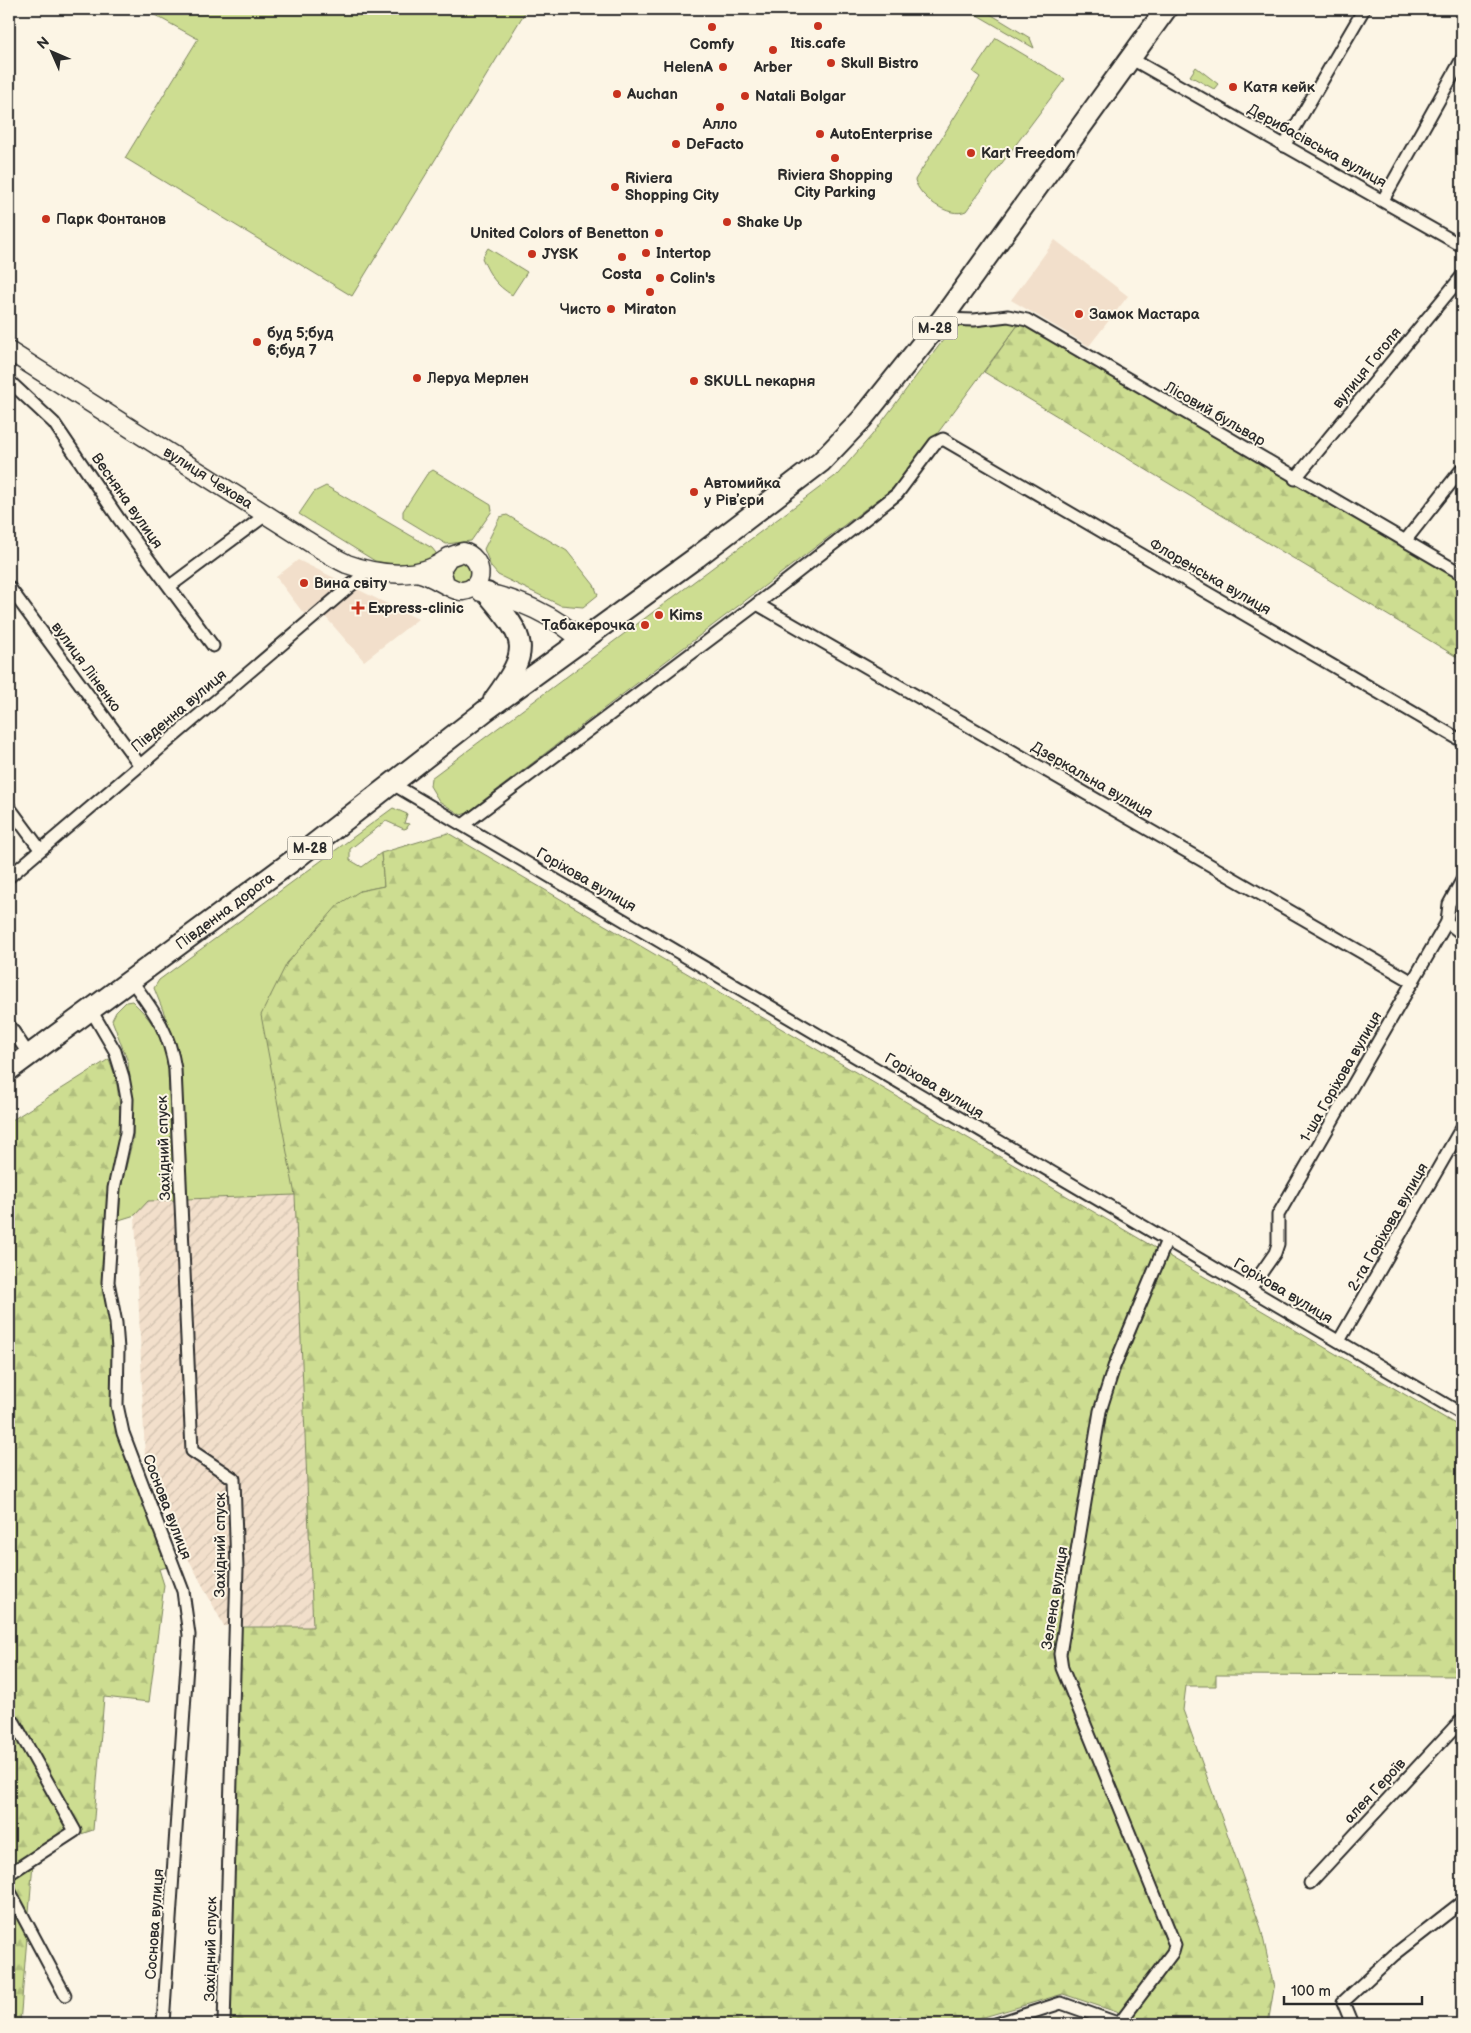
<svg xmlns="http://www.w3.org/2000/svg" width="1471" height="2033" font-family="'Balsamiq Sans',sans-serif">
	<style>
		.built { fill: #f2dfcb }
		.industrial { fill: url(#industrial-furrows) }
		.green { fill: #cddd91; stroke: #7c845e }
		.forest { fill: url(#forest-firs); stroke: #7c845e }
		.lines { fill: none; stroke-linecap: round; stroke-linejoin: round }
		.street-casing { stroke: #2b2b2b; stroke-width: 15 }
		.primary-casing { stroke: #2b2b2b; stroke-width: 21 }
		.highway-casing { stroke: #2b2b2b; stroke-width: 24 }
		.street { stroke: #fcf5e5; stroke-width: 11 }
		.primary { stroke: #fcf5e5; stroke-width: 18 }
		.highway { stroke: #fcf5e5; stroke-width: 20 }
		.poi-dot { fill: #c8321e; stroke: #fcf5e5; stroke-width: 2 }
		.labels { text-anchor: middle; dominant-baseline: central; stroke-width: 4; stroke-linejoin: round; paint-order: stroke }
		.shield { fill: #fcf5e5; stroke: #6a6863; stroke-width: 1 }
		.shield-label { font-size: 14px; font-weight: bold; fill: #2b2b2b }
		.poi-label { font-size: 15px; font-weight: bold; fill: #2b2b2b; stroke: #fcf5e5; text-anchor: start }
		.street-label { font-size: 15px; fill: #2b2b2b; stroke: #fcf5e5 }
	</style>
	<defs>
		<pattern id="industrial-furrows" width="10" height="10" patternUnits="userSpaceOnUse" patternTransform="scale(1.25)"><rect width="10" height="10" fill="#f2dfcb"/><path d="M-1 1l2-2M0 10L10 0M9 11l2-2" fill="none" stroke="#d0c0ae"/></pattern>
		<pattern id="forest-firs" width="22" height="20" patternUnits="userSpaceOnUse" patternTransform="scale(1.25)"><rect width="22" height="20" fill="#cddd91"/><path d="M5 1l3.5 6h-7zM16 11l3.5 6h-7z" fill="#b0be7d"/></pattern>
	</defs>
	<rect width="100%" height="100%" fill="#fcf5e5"/>
	<filter id="ink" filterUnits="userSpaceOnUse"><feTurbulence type="fractalNoise" baseFrequency=".02" numOctaves="2"/><feDisplacementMap in="SourceGraphic" scale="10" xChannelSelector="R" yChannelSelector="G"/><feConvolveMatrix kernelMatrix="1 2 1 2 8 2 1 2 1" color-interpolation-filters="sRGB"/></filter>
	<g filter="url(#ink)">
		<g class="built">
			<path d="M 1055,240 L 1128,296 L 1089,346 L 1011,300 Z"/>
			<path d="M 298,560 L 418,619 L 364,661 L 316,606 L 304,614 L 276,577 Z"/>
		</g>
		<path class="industrial" d="M 295,1195 L 313,1628 L 224,1626 L 189,1560 L 145,1459 L 135,1215 L 148,1201 Z"/>
		<g class="green">
			<path d="M 144,9 L 527,9 L 352,296 L 125,158 L 198,39 Z"/>
			<path d="M 967,9 L 982,9 L 1030,38 L 1034,48 Z"/>
			<path d="M 996,38 L 1065,79 L 966,211 C 949,219 919,197 915,180 L 980,77 L 973,72 Z"/>
			<path d="M 1196,67 L 1218,84 L 1214,89 L 1190,76 Z"/>
			<path d="M 488,248 L 527,272 L 512,295 C 496,285 490,276 482,258 Z"/>
			<path d="M 1021,321 L 902,481 L 467,813 L 461,815 L 439,801 L 430,786 L 431,778 L 838,474 L 872,435 L 956,323 Z"/>
			<path d="M 433,470 L 491,505 L 492,511 L 471,541 L 446,544 L 403,518 L 403,511 L 427,474 Z"/>
			<path d="M 326,486 L 432,548 L 436,553 L 436,559 L 403,566 L 375,561 L 299,514 L 314,492 Z"/>
			<path d="M 507,515 L 567,551 L 594,585 L 598,595 L 583,607 L 560,605 L 498,575 L 491,567 L 484,549 L 500,517 Z"/>
			<path d="M 462,555 L 477,574 L 457,587 L 445,567 Z"/>
			<path d="M 393,808 L 407,814 L 404,823 L 409,824 L 407,828 L 404,829 L 386,821 L 350,849 L 350,860 L 362,867 L 381,853 L 384,886 L 360,891 L 295,1195 L 187,1199 L 176,1043 L 154,988 L 159,980 Z"/>
			<path d="M 132,1001 C 149,1017 159,1031 167,1053 L 175,1200 L 148,1201 L 135,1215 L 119,1220 L 121,1187 L 133,1139 L 133,1110 L 128,1062 L 112,1020 L 116,1012 L 126,1002 Z"/>
		</g>
		<g class="forest">
			<path d="M 1021,321 L 1462,578 L 1462,660 L 984,372 Z"/>
			<path d="M 448,833 L 1462,1428 L 1462,1676 L 1216,1675 L 1216,1686 L 1186,1686 L 1183,1710 L 1261,1928 L 1274,1988 L 1268,2024 L 1152,2024 L 1063,1994 L 960,2024 L 230,2024 L 237,1627 L 313,1627 L 295,1195 L 261,1015 L 287,963 L 339,904 L 360,891 L 384,886 L 381,853 Z"/>
			<path d="M 109,1059 L 116,1078 L 122,1121 L 109,1188 L 116,1341 L 115,1403 L 172,1566 L 159,1569 L 164,1585 L 149,1702 L 104,1697 L 93,1830 L 34,1850 L 20,2024 L 9,2024 L 9,1122 Z"/>
		</g>
		<g class="lines">
			<defs>
				<g id="street">
					<path d="M 1130,58 L 1462,246"/>
					<path d="M 1284,146 L 1364,9"/>
					<path d="M 1383,200 L 1462,59"/>
					<path d="M 942,319 L 974,320 L 1008,316 L 1027,320 L 1462,574"/>
					<path d="M 9,381 L 54,423 L 119,519 L 213,646"/>
					<path d="M 1295,479 L 1462,276"/>
					<path d="M 1405,541 L 1462,469"/>
					<path d="M 170,586 L 267,514"/>
					<path d="M 9,587 L 139,764"/>
					<path d="M 757,604 L 1413,982"/>
					<path d="M 391,783 L 1462,1414"/>
					<path d="M 9,807 L 40,849"/>
					<path d="M 463,825 L 757,604 L 897,494 L 935,443 L 943,439 L 1462,741"/>
					<path d="M 9,877 L 369,570"/>
					<path d="M 1447,922 L 1462,934"/>
					<path d="M 131,980 C 154,1012 169,1030 175,1069 L 192,1451 L 234,1479 L 237,1568 L 224,2024"/>
					<path d="M 91,1010 L 115,1051 L 123,1077 L 127,1099 L 126,1133 L 114,1188 L 108,1282 L 116,1323 L 118,1349 L 117,1405 L 123,1433 L 183,1591 L 189,1635 L 163,2024"/>
					<path d="M 9,1025 L 29,1055"/>
					<path d="M 1250,1289 L 1275,1253 L 1278,1244 L 1278,1215 L 1447,922 L 1449,904 L 1462,880"/>
					<path d="M 1339,1341 L 1462,1127"/>
					<path d="M 9,1874 L 75,1831 L 14,1722"/>
					<path d="M 1310,1883 L 1462,1719"/>
					<path d="M 9,1890 L 65,1995"/>
					<path d="M 996,2024 L 1061,2003 L 1120,2024"/>
					<path d="M 1119,2024 L 1173,1952 L 1175,1945 L 1062,1668 L 1060,1654 L 1100,1411 L 1114,1367 L 1167,1240"/>
					<path d="M 1352,2024 L 1343,2002 L 1394,1955 L 1462,1902"/>
				</g>
				<g id="primary">
					<path id="s1" d="M 9,351 L 303,538 C 317,547 332,557 347,564 C 377,575 419,580 445,560"/>
					<path d="M 420,573 C 434,576 453,592 463,591 C 487,588 483,557 463,552 L 449,557 L 441,569 L 445,584"/>
					<path d="M 481,592 C 516,598 557,616 583,642"/>
				</g>
				<g id="highway">
					<path d="M 487,593 C 527,640 532,648 494,700"/>
					<path id="s2" d="M 9,1070 L 295,859 L 485,711 L 697,557 L 821,462 L 862,419 L 942,319 L 1166,9"/>
				</g>
			</defs>
			<use href="#street" class="street-casing"/>
			<use href="#primary" class="primary-casing"/>
			<use href="#highway" class="highway-casing"/>
			<use href="#street" class="street"/>
			<use href="#primary" class="primary"/>
			<use href="#highway" class="highway"/>
		</g>
	</g>
	<g class="poi-dot">
		<circle cx="818" cy="26" r="5"/>
		<circle cx="712" cy="27" r="5"/>
		<circle cx="773" cy="50" r="5"/>
		<circle cx="831" cy="63" r="5"/>
		<circle cx="723" cy="67" r="5"/>
		<circle cx="1233" cy="87" r="5"/>
		<circle cx="617" cy="94" r="5"/>
		<circle cx="745" cy="96" r="5"/>
		<circle cx="720" cy="107" r="5"/>
		<circle cx="820" cy="134" r="5"/>
		<circle cx="676" cy="144" r="5"/>
		<circle cx="971" cy="153" r="5"/>
		<circle cx="835" cy="158" r="5"/>
		<circle cx="615" cy="187" r="5"/>
		<circle cx="46" cy="219" r="5"/>
		<circle cx="727" cy="222" r="5"/>
		<circle cx="659" cy="233" r="5"/>
		<circle cx="646" cy="253" r="5"/>
		<circle cx="532" cy="254" r="5"/>
		<circle cx="622" cy="257" r="5"/>
		<circle cx="660" cy="278" r="5"/>
		<circle cx="650" cy="292" r="5"/>
		<circle cx="611" cy="309" r="5"/>
		<circle cx="1079" cy="314" r="5"/>
		<circle cx="257" cy="342" r="5"/>
		<circle cx="417" cy="378" r="5"/>
		<circle cx="694" cy="381" r="5"/>
		<circle cx="694" cy="492" r="5"/>
		<circle cx="304" cy="583" r="5"/>
		<path d="M355.5 600.5h5v5h5v5h-5v5h-5v-5h-5v-5h5z"/>
		<circle cx="659" cy="615" r="5"/>
		<circle cx="645" cy="625" r="5"/>
	</g>
	<g class="labels">
		<g class="shield">
			<rect x="912.5" y="316.5" width="45" height="23" rx="4"/>
			<rect x="287.5" y="836.5" width="45" height="23" rx="4"/>
		</g>
		<g class="shield-label">
			<text x="935" y="328">М-28</text>
			<text x="310" y="848">М-28</text>
		</g>
		<g class="poi-label">
			<text x="818" y="43" text-anchor="middle">Itis.cafe</text>
			<text x="712" y="44" text-anchor="middle">Comfy</text>
			<text x="841" y="63">Skull Bistro</text>
			<text x="713" y="67" text-anchor="end">HelenA</text>
			<text x="773" y="67" text-anchor="middle">Arber</text>
			<text x="1243" y="87">Катя кейк</text>
			<text x="627" y="94">Auchan</text>
			<text x="755" y="96">Natali Bolgar</text>
			<text x="720" y="124" text-anchor="middle">Алло</text>
			<text x="830" y="134">AutoEnterprise</text>
			<text x="686" y="144">DeFacto</text>
			<text x="981" y="153">Kart Freedom</text>
			<text x="835" y="175" text-anchor="middle">Riviera Shopping<tspan x="835" dy="17">City Parking</tspan></text>
			<text x="625" y="178">Riviera<tspan x="625" dy="17">Shopping City</tspan></text>
			<text x="56" y="219">Парк Фонтанов</text>
			<text x="737" y="222">Shake Up</text>
			<text x="649" y="233" text-anchor="end">United Colors of Benetton</text>
			<text x="656" y="253">Intertop</text>
			<text x="542" y="254">JYSK</text>
			<text x="622" y="274" text-anchor="middle">Costa</text>
			<text x="670" y="278">Colin's</text>
			<text x="601" y="309" text-anchor="end">Чисто</text>
			<text x="650" y="309" text-anchor="middle">Miraton</text>
			<text x="1089" y="314">Замок Мастара</text>
			<text x="267" y="333">буд 5;буд<tspan x="267" dy="17">6;буд 7</tspan></text>
			<text x="427" y="378">Леруа Мерлен</text>
			<text x="704" y="381">SKULL пекарня</text>
			<text x="704" y="483">Автомийка<tspan x="704" dy="17">у Рівʼєри</tspan></text>
			<text x="314" y="583">Вина світу</text>
			<text x="368" y="608">Express-clinic</text>
			<text x="669" y="615">Kims</text>
			<text x="635" y="625" text-anchor="end">Табакерочка</text>
		</g>
		<g class="street-label">
			<text transform="translate(1317 146) rotate(29)">Дерибасівська вулиця</text>
			<text transform="translate(1367 368) rotate(-51)">вулиця Гоголя</text>
			<text transform="translate(1215 414) rotate(30)">Лісовий бульвар</text>
			<text stroke="none"><textPath href="#s1" startOffset="236">вулиця Чехова</textPath></text>
			<text transform="translate(127 501) rotate(55)">Весняна вулиця</text>
			<text transform="translate(1210 577) rotate(30)">Флоренська вулиця</text>
			<text transform="translate(86 667) rotate(54)">вулиця Ліненко</text>
			<text transform="translate(179 711) rotate(-40)">Південна вулиця</text>
			<text transform="translate(1092 780) rotate(30)">Дзеркальна вулиця</text>
			<text transform="translate(586 880) rotate(30)">Горіхова вулиця</text>
			<text stroke="none"><textPath href="#s2" startOffset="268">Південна дорога</textPath></text>
			<text transform="translate(1341 1077) rotate(-60)">1-ша Горіхова вулиця</text>
			<text transform="translate(934 1086) rotate(31)">Горіхова вулиця</text>
			<text transform="translate(164 1148) rotate(-92)">Західний спуск</text>
			<text transform="translate(1388 1227) rotate(-60)">2-га Горіхова вулиця</text>
			<text transform="translate(1283 1291) rotate(31)">Горіхова вулиця</text>
			<text transform="translate(167 1507) rotate(69)">Соснова вулиця</text>
			<text transform="translate(220 1545) rotate(-90)">Західний спуск</text>
			<text transform="translate(1055 1598) rotate(-81)">Зелена вулиця</text>
			<text transform="translate(1375 1791) rotate(-47)">алея Героїв</text>
			<text transform="translate(155 1924) rotate(-86)">Соснова вулиця</text>
			<text transform="translate(211 1949) rotate(-89)">Західний спуск</text>
		</g>
	</g>
	<rect width="1471" height="2033" fill="none" stroke="#fcf5e5" stroke-width="30"/>
	<rect x="15" y="15" width="1441" height="2003" fill="none" stroke="#2b2b2b" stroke-width="2" filter="url(#ink)"/>
	<g transform="translate(52 52) rotate(315)" stroke="#fcf5e5" stroke-width="4" paint-order="stroke">
	<path d="M0-4L9 19L0 12L-9 19Z" fill="#2b2b2b"/>
	<text y="-8" font-size="14" font-weight="bold" text-anchor="middle" fill="#2b2b2b">N</text>
	</g>
	<path d="M1284 1996v8h138v-8" fill="none" stroke="#2b2b2b" stroke-width="2.5"/>
	<text x="1291" y="1996" font-size="15" fill="#2b2b2b" stroke="#fcf5e5" stroke-width="4" paint-order="stroke">100 m</text>
</svg>
